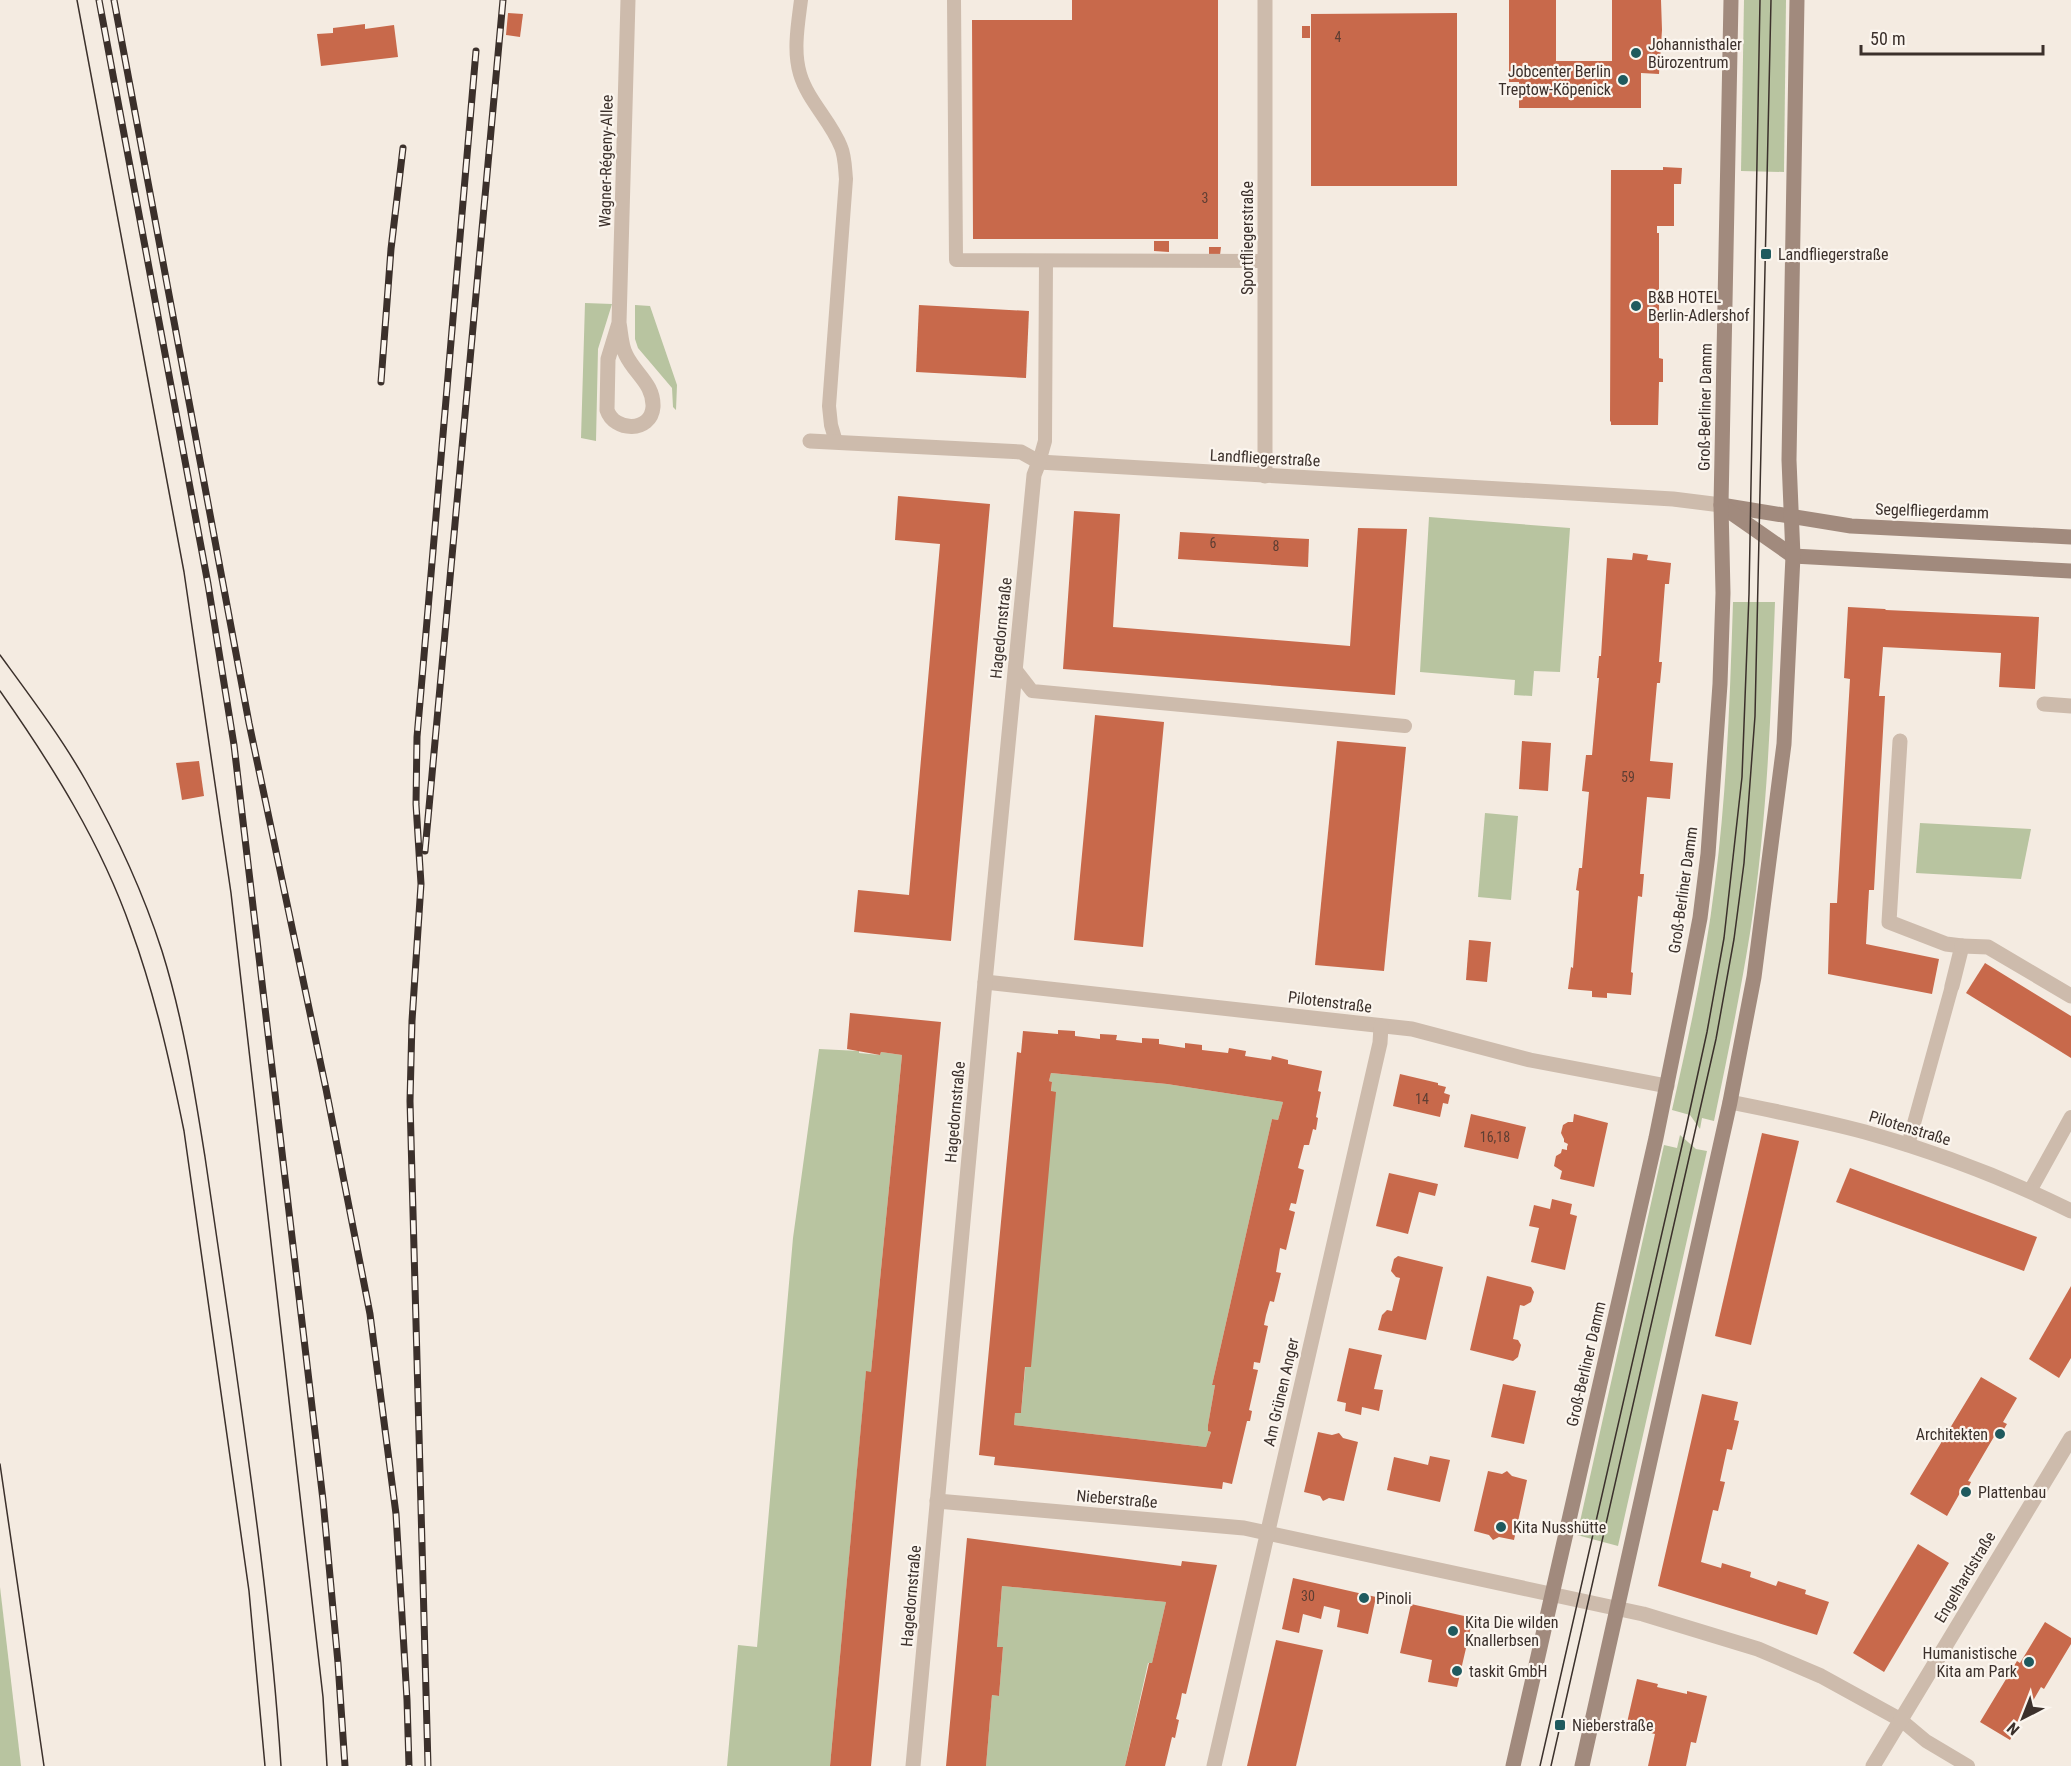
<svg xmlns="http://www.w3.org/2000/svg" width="2071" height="1766" font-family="'Roboto Condensed',sans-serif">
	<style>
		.green { fill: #b8c4a0 }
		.building { fill: #c8694b; fill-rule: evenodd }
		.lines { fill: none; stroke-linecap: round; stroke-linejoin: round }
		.lane { stroke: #cdbbac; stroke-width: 14 }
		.street { stroke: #cdbbac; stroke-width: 15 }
		.secondary { stroke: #a18a7d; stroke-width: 15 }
		.tram { stroke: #3b302b; stroke-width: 1.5 }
		.rail-casing { stroke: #3b302b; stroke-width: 7 }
		.rail { stroke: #fbf5ee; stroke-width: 4.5; stroke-dasharray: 14; stroke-linecap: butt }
		.poi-dot { fill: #1f5a5e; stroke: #fbf5ee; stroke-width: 2 }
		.labels { text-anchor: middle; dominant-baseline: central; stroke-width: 4.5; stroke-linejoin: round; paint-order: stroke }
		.number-label { font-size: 14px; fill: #5e3e33 }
		.poi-label { font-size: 16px; fill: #3b302b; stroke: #fbf5ee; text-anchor: start }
		.street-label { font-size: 16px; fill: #3b302b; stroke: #fbf5ee }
	</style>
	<rect width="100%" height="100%" fill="#f4ebe1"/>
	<g class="green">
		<path d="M 1744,0 L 1786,0 L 1784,172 L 1741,171 Z"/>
		<path d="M 585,303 L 612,304 L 598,349 L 596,441 L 581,438 Z"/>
		<path d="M 635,305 L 650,306 L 677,385 L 676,410 L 673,407 L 672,388 L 638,348 L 635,339 Z"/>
		<path d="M 1429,517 L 1570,528 L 1560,672 L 1534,671 L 1532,696 L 1514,695 L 1515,680 L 1420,672 Z"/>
		<path d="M 1733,602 L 1775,602 C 1771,713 1767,824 1750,933 C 1740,996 1727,1058 1714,1121 L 1702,1118 L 1700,1129 L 1690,1115 L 1672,1110 C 1689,1035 1706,959 1715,883 C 1727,790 1730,696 1733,602 Z"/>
		<path d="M 1485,813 L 1518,816 L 1511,900 L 1478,897 Z"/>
		<path d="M 1920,823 L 2031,829 L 2021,879 L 1916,873 Z"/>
		<path d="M 819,1049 L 859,1051 L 859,1053 L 880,1055 L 881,1052 L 902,1055 L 871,1372 L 866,1372 L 830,1766 L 727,1766 L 738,1645 L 757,1647 L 793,1238 Z"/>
		<path d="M 1051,1073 L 1167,1084 L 1283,1102 L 1278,1120 L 1272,1119 L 1212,1385 L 1215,1385 L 1208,1425 L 1208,1431 L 1211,1432 L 1206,1447 L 1014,1425 L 1015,1413 L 1021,1413 L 1052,1082 L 1049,1081 Z"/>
		<path d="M 1680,1135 L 1696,1149 L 1707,1151 L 1618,1546 L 1577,1535 L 1664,1145 L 1677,1148 Z"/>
		<path d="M 1002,1586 L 1166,1602 L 1152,1663 L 1148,1663 L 1125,1766 L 986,1766 L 992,1695 L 999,1696 L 1003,1647 L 997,1647 Z"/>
		<path d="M 0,1587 L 21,1766 L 0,1766 Z"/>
	</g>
	<g class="building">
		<path d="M 1072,0 L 1218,0 L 1218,239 L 973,239 L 972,20 L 1072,20 Z"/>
		<path d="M 1509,0 L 1556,0 L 1556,61 L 1612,61 L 1612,0 L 1661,0 L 1662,30 L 1659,74 L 1641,73 L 1641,108 L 1519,108 L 1519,82 L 1509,82 Z"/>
		<path d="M 508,13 L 523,14 L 520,37 L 506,35 Z"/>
		<path d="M 1457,13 L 1457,186 L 1311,186 L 1311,14 Z"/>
		<path d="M 365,24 L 365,29 L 394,25 L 398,57 L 321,66 L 317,34 L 333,33 L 333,28 Z"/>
		<rect x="1302" y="26" width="8" height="12"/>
		<path d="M 1663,167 L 1682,168 L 1681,184 L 1674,184 L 1674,226 L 1657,226 L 1657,233 L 1659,233 L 1659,358 L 1663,359 L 1663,382 L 1659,382 L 1658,425 L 1611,425 L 1611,421 L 1610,422 L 1611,170 L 1663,170 Z"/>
		<path d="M 1154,241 L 1169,241 L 1169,252 L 1154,251 Z"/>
		<path d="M 1209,247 L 1221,247 L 1220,255 L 1209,254 Z"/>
		<path d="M 919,305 L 1029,311 L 1026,378 L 916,372 Z"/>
		<path d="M 898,496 L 990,504 L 951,941 L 854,932 L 858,890 L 909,895 L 940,544 L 895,540 Z"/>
		<path d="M 1074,511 L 1120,514 L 1113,627 L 1350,646 L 1358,528 L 1407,529 L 1395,695 L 1063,669 Z"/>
		<path d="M 1180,532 L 1309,539 L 1308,567 L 1178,559 Z"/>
		<path d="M 1633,553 L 1648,555 L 1647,560 L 1671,563 L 1669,584 L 1665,584 L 1659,662 L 1662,662 L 1660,683 L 1657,683 L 1650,761 L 1673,763 L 1670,799 L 1647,797 L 1640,874 L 1644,874 L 1642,897 L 1638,896 L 1631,972 L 1633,973 L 1631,995 L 1607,993 L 1607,998 L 1592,997 L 1592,991 L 1568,989 L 1571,967 L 1573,968 L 1579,891 L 1576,890 L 1579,868 L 1582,868 L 1589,792 L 1582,791 L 1586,755 L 1592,755 L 1599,678 L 1597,678 L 1599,656 L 1601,656 L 1607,558 L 1632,560 Z"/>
		<path d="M 1848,607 L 1885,609 L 1886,610 L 2039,617 L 2035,689 L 1999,687 L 2001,653 L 1883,647 L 1879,696 L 1885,696 L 1874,890 L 1869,890 L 1866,944 L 1939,959 L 1932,994 L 1828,974 L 1830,903 L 1837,903 L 1850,679 L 1844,678 Z"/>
		<path d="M 1095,715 L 1164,722 L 1143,947 L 1074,940 Z"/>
		<path d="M 1337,741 L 1406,747 L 1384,971 L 1315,965 Z"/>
		<path d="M 1522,741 L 1551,743 L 1548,791 L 1519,789 Z"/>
		<path d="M 199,761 L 204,796 L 182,800 L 176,763 Z"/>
		<path d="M 1469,940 L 1491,942 L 1487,982 L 1466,980 Z"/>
		<path d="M 1985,963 L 2071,1016 L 2071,1058 L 1966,993 Z"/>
		<path d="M 850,1013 L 941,1022 L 871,1766 L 830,1766 L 866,1371 L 871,1372 L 902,1055 L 881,1052 L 880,1055 L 847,1049 Z"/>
		<path d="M 1058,1030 L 1075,1031 L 1075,1036 L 1100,1039 L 1100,1034 L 1117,1035 L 1116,1040 L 1142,1043 L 1142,1038 L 1159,1039 L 1159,1044 L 1185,1048 L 1185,1043 L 1202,1045 L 1202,1050 L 1228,1053 L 1229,1048 L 1246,1051 L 1245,1056 L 1271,1060 L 1272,1056 L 1288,1060 L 1288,1064 L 1322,1071 L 1318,1091 L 1321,1092 L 1316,1117 L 1318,1118 L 1316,1130 L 1313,1129 L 1309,1145 L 1304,1145 L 1298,1168 L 1304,1170 L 1296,1204 L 1291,1203 L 1289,1210 L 1295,1212 L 1286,1250 L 1280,1248 L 1276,1272 L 1281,1273 L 1274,1302 L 1270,1301 L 1266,1315 L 1264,1325 L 1268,1326 L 1260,1363 L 1254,1362 L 1253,1369 L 1258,1370 L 1249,1410 L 1252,1411 L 1250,1421 L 1247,1421 L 1232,1484 L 1223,1482 L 1222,1489 L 994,1465 L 995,1457 L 979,1455 L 1017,1052 L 1021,1053 L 1023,1031 L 1058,1034 ZM 1051,1073 L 1167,1084 L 1283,1102 L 1278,1120 L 1272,1119 L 1212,1385 L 1215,1385 L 1208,1425 L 1208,1431 L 1211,1432 L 1206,1447 L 1014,1425 L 1015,1413 L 1021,1413 L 1025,1367 L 1031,1367 L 1056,1092 L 1051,1091 L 1052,1082 L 1049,1081 Z"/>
		<path d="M 1400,1074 L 1438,1083 L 1438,1085 L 1446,1087 L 1444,1093 L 1450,1095 L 1448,1104 L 1443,1103 L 1440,1117 L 1393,1106 Z"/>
		<path d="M 1471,1114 L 1526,1127 L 1518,1159 L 1464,1147 Z"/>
		<path d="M 1574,1114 L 1608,1123 L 1594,1187 L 1560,1179 L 1562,1171 L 1554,1166 L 1556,1156 L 1561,1153 L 1562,1149 L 1567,1150 L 1567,1147 L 1568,1144 L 1564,1142 L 1564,1139 L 1561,1133 L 1563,1125 L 1568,1122 L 1573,1122 Z"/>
		<path d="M 1762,1133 L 1799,1141 L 1751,1345 L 1715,1336 Z"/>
		<path d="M 1850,1168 L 2037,1237 L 2024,1271 L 1836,1202 Z"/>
		<path d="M 1389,1173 L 1438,1184 L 1435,1196 L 1419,1192 L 1408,1234 L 1376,1226 Z"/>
		<path d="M 1552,1199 L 1572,1204 L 1570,1214 L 1577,1216 L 1565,1270 L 1531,1262 L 1539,1228 L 1529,1226 L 1534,1205 L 1550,1209 Z"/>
		<path d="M 1398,1256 L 1443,1267 L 1426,1340 L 1378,1330 L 1382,1315 L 1387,1310 L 1392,1311 L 1400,1278 L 1396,1277 L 1391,1271 L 1394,1259 Z"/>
		<path d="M 1487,1276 L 1531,1287 L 1534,1292 L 1531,1302 L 1524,1306 L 1520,1305 L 1513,1339 L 1518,1340 L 1521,1345 L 1518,1357 L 1513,1361 L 1470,1350 Z"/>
		<path d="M 2071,1286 L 2071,1358 L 2059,1378 L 2029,1359 Z"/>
		<path d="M 1349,1348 L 1382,1355 L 1374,1389 L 1383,1390 L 1379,1411 L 1362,1407 L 1361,1415 L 1345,1411 L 1346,1403 L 1337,1401 Z"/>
		<path d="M 1981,1377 L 2017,1398 L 2003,1422 L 2007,1424 L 1999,1437 L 1995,1435 L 1968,1481 L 1971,1482 L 1966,1492 L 1963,1495 L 1960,1493 L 1947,1516 L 1910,1494 Z"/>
		<path d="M 1503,1384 L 1536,1391 L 1524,1444 L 1491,1437 Z"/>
		<path d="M 1702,1394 L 1738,1402 L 1734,1420 L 1739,1421 L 1732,1450 L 1727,1449 L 1720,1481 L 1725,1482 L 1718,1511 L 1713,1510 L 1701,1562 L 1721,1568 L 1722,1563 L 1751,1572 L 1750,1577 L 1776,1586 L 1778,1581 L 1806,1590 L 1805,1594 L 1829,1602 L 1817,1635 L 1658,1586 Z"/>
		<path d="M 1318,1432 L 1332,1435 L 1339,1433 L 1343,1438 L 1358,1442 L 1344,1501 L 1329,1498 L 1323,1501 L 1320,1496 L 1304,1492 Z"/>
		<path d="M 1430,1456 L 1450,1460 L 1440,1502 L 1387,1490 L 1394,1457 L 1428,1465 Z"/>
		<path d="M 1488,1471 L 1502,1474 L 1507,1471 L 1512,1476 L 1527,1480 L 1514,1540 L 1499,1537 L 1493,1540 L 1489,1535 L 1474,1531 Z"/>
		<path d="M 967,1538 L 1181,1566 L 1182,1561 L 1217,1565 L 1186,1694 L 1182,1693 L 1180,1704 L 1176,1719 L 1179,1720 L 1175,1738 L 1172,1737 L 1165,1766 L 1125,1766 L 1149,1663 L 1152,1663 L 1166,1602 L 1002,1586 L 997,1647 L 1003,1647 L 999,1696 L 992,1695 L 986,1766 L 946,1766 Z"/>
		<path d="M 1918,1544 L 1949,1563 L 1884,1672 L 1853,1653 Z"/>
		<path d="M 1293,1578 L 1376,1597 L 1368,1634 L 1337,1627 L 1340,1610 L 1324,1606 L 1321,1619 L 1303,1614 L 1299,1633 L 1282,1629 Z"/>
		<path d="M 1411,1604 L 1473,1618 L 1457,1687 L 1428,1682 L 1432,1660 L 1400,1653 Z"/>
		<path d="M 2045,1622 L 2071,1638 L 2071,1644 L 2044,1689 L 2041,1687 L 2010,1740 L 1980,1722 L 2017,1661 L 2020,1663 Z"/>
		<path d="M 1276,1640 L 1323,1650 L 1296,1766 L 1247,1766 Z"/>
		<path d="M 1637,1679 L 1658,1684 L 1657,1687 L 1687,1694 L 1687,1691 L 1707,1696 L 1696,1743 L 1691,1742 L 1686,1766 L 1648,1766 L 1655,1734 L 1626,1727 Z"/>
	</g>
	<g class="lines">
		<g class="lane">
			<path d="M 801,0 C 798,24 793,51 800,74 C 808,101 831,121 841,147 C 845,156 845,169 846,179 L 829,406 L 831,425 L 836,442"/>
			<path d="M 954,0 L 956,260 L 1265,261"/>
			<path d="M 1039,462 L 1045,441 L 1046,261"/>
			<path d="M 1015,669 L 1032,691 L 1405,726"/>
			<path d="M 1908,1145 L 1952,986"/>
			<path d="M 2030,1191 L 2071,1117"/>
			<path d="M 1901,1720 L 1926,1741 L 1968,1766"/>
		</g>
		<g class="street">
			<path d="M 619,323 L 608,359 L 607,410 C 614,432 651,433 653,407 C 654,384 635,374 626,355 C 621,346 621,333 619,323 L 628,0"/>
			<path d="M 810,441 L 1021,452 L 1039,462 L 1673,499 L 1721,505"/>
			<path d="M 1265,476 L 1265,0"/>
			<path d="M 2044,704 L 2071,706"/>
			<path d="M 1900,741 L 1889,922 L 1946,944 L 1962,946 L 1952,986"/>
			<path d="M 1962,946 L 1988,947 L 2071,996"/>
			<path d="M 985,982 L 1412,1029 L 1530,1060 L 1667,1086"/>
			<path d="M 1730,1102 C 1775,1111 1820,1120 1865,1132 C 1936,1152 2005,1178 2071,1211"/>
			<path d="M 937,1501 L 1244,1528 L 1643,1614 L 1758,1649 L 1821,1676 L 1901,1720"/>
			<path d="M 913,1766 L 985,982 L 1034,475 L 1039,462"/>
			<path d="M 1214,1766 L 1380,1043 L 1381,1026"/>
			<path d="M 1873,1766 L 2071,1438"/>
		</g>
		<g class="secondary">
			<path d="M 1721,505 L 1851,526 L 2071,537"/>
			<path d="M 1723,507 L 1793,556"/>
			<path d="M 1793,556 L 2071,571"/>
			<path d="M 1513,1766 L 1656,1138 L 1686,990 L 1700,918 L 1708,854 L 1720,684 L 1723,593 L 1721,505 L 1731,0"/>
			<path d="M 1582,1766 L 1730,1102 L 1754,977 L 1784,744 L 1793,556 L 1789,460 L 1797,0"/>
		</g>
		<g class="tram">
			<path d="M 77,0 L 184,572 L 231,893 L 323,1697 L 327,1766"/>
			<path d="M 0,655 C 30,696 61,737 86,781 C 116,834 143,892 162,951 C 183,1018 194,1088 205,1157 C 214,1219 223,1280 232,1342 C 252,1483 272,1624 281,1766"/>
			<path d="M 0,691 C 52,765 101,843 131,929 C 155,995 170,1062 184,1131 L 249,1591 L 265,1766"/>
			<path d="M 0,1464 L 44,1766"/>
			<path d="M 1540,1766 L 1686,1128 L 1707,1032 L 1724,938 L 1742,777 L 1749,594 L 1760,0"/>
			<path d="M 1551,1766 L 1716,1039 L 1734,939 L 1744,863 L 1755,716 L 1771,0"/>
		</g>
		<defs>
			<g id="rail">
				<path d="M 99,0 L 208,584 L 234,745 L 323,1500 L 338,1663 L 345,1766"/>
				<path d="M 114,0 L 249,723 L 326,1089 L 370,1314 L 396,1514 L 407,1700 L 409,1766"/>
				<path d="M 381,382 L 391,249 L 403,148"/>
				<path d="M 425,851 L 503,0"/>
				<path d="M 428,1766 L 410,1101 L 412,1021 L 421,884 L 416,804 L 417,737 L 476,51"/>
			</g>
		</defs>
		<use href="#rail" class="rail-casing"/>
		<use href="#rail" class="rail"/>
	</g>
	<g class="poi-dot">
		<circle cx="1636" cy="53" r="6"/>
		<circle cx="1623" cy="80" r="6"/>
		<rect x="1760" y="248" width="12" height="12" rx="3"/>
		<circle cx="1636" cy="306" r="6"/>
		<circle cx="2000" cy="1434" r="6"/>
		<circle cx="1966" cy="1492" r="6"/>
		<circle cx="1501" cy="1527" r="6"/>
		<circle cx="1364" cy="1598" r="6"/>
		<circle cx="1453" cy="1631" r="6"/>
		<circle cx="2029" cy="1662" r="6"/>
		<circle cx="1457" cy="1671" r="6"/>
		<rect x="1554" y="1719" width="12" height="12" rx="3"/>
	</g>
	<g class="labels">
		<g class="number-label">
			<text x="1338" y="37">4</text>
			<text x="1205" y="198">3</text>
			<text x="1213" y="543">6</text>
			<text x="1276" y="546">8</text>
			<text x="1628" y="777">59</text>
			<text x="1422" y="1099">14</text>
			<text x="1495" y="1137">16,18</text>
			<text x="1308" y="1596">30</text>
		</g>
		<g class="poi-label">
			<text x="1648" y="44">Johannisthaler<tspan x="1648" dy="18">Bürozentrum</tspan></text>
			<text x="1611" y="71" text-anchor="end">Jobcenter Berlin<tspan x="1611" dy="18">Treptow-Köpenick</tspan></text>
			<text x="1778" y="254">Landfliegerstraße</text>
			<text x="1648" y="297">B&amp;B HOTEL<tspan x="1648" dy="18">Berlin-Adlershof</tspan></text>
			<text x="1988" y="1434" text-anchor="end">Architekten</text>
			<text x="1978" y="1492">Plattenbau</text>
			<text x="1513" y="1527">Kita Nusshütte</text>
			<text x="1376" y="1598">Pinoli</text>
			<text x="1465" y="1622">Kita Die wilden<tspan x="1465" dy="18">Knallerbsen</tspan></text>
			<text x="2017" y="1653" text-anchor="end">Humanistische<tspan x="2017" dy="18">Kita am Park</tspan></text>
			<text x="1469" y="1671">taskit GmbH</text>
			<text x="1572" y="1725">Nieberstraße</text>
		</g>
		<g class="street-label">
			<text transform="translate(606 161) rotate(-89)">Wagner-Régeny-Allee</text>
			<text transform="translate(1247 238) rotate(-90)">Sportfliegerstraße</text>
			<text transform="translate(1705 407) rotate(-89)">Groß-Berliner Damm</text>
			<text transform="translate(1265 458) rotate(3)">Landfliegerstraße</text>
			<text transform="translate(1932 511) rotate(2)">Segelfliegerdamm</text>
			<text transform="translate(1001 628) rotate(-84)">Hagedornstraße</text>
			<text transform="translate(1683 890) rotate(-82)">Groß-Berliner Damm</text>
			<text transform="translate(1330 1002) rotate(7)">Pilotenstraße</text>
			<text transform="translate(955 1112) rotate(-85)">Hagedornstraße</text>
			<text transform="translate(1910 1128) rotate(17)">Pilotenstraße</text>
			<text transform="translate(1586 1364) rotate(-77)">Groß-Berliner Damm</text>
			<text transform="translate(1281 1392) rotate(-77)">Am Grünen Anger</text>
			<text transform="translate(1117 1499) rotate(5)">Nieberstraße</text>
			<text transform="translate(1965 1577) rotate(-59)">Engelhardstraße</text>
			<text transform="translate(911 1596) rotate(-85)">Hagedornstraße</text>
		</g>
	</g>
	<g transform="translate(2023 1718) rotate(222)" stroke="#fbf5ee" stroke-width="4.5" paint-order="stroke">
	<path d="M0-4.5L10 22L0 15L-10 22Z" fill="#3b302b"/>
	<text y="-9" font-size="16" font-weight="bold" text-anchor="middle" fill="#3b302b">N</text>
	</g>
	<path d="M1861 45v9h182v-9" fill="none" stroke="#3b302b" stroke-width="3"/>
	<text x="1870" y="45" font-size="18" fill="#3b302b" stroke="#fbf5ee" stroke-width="4.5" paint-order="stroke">50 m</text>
</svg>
